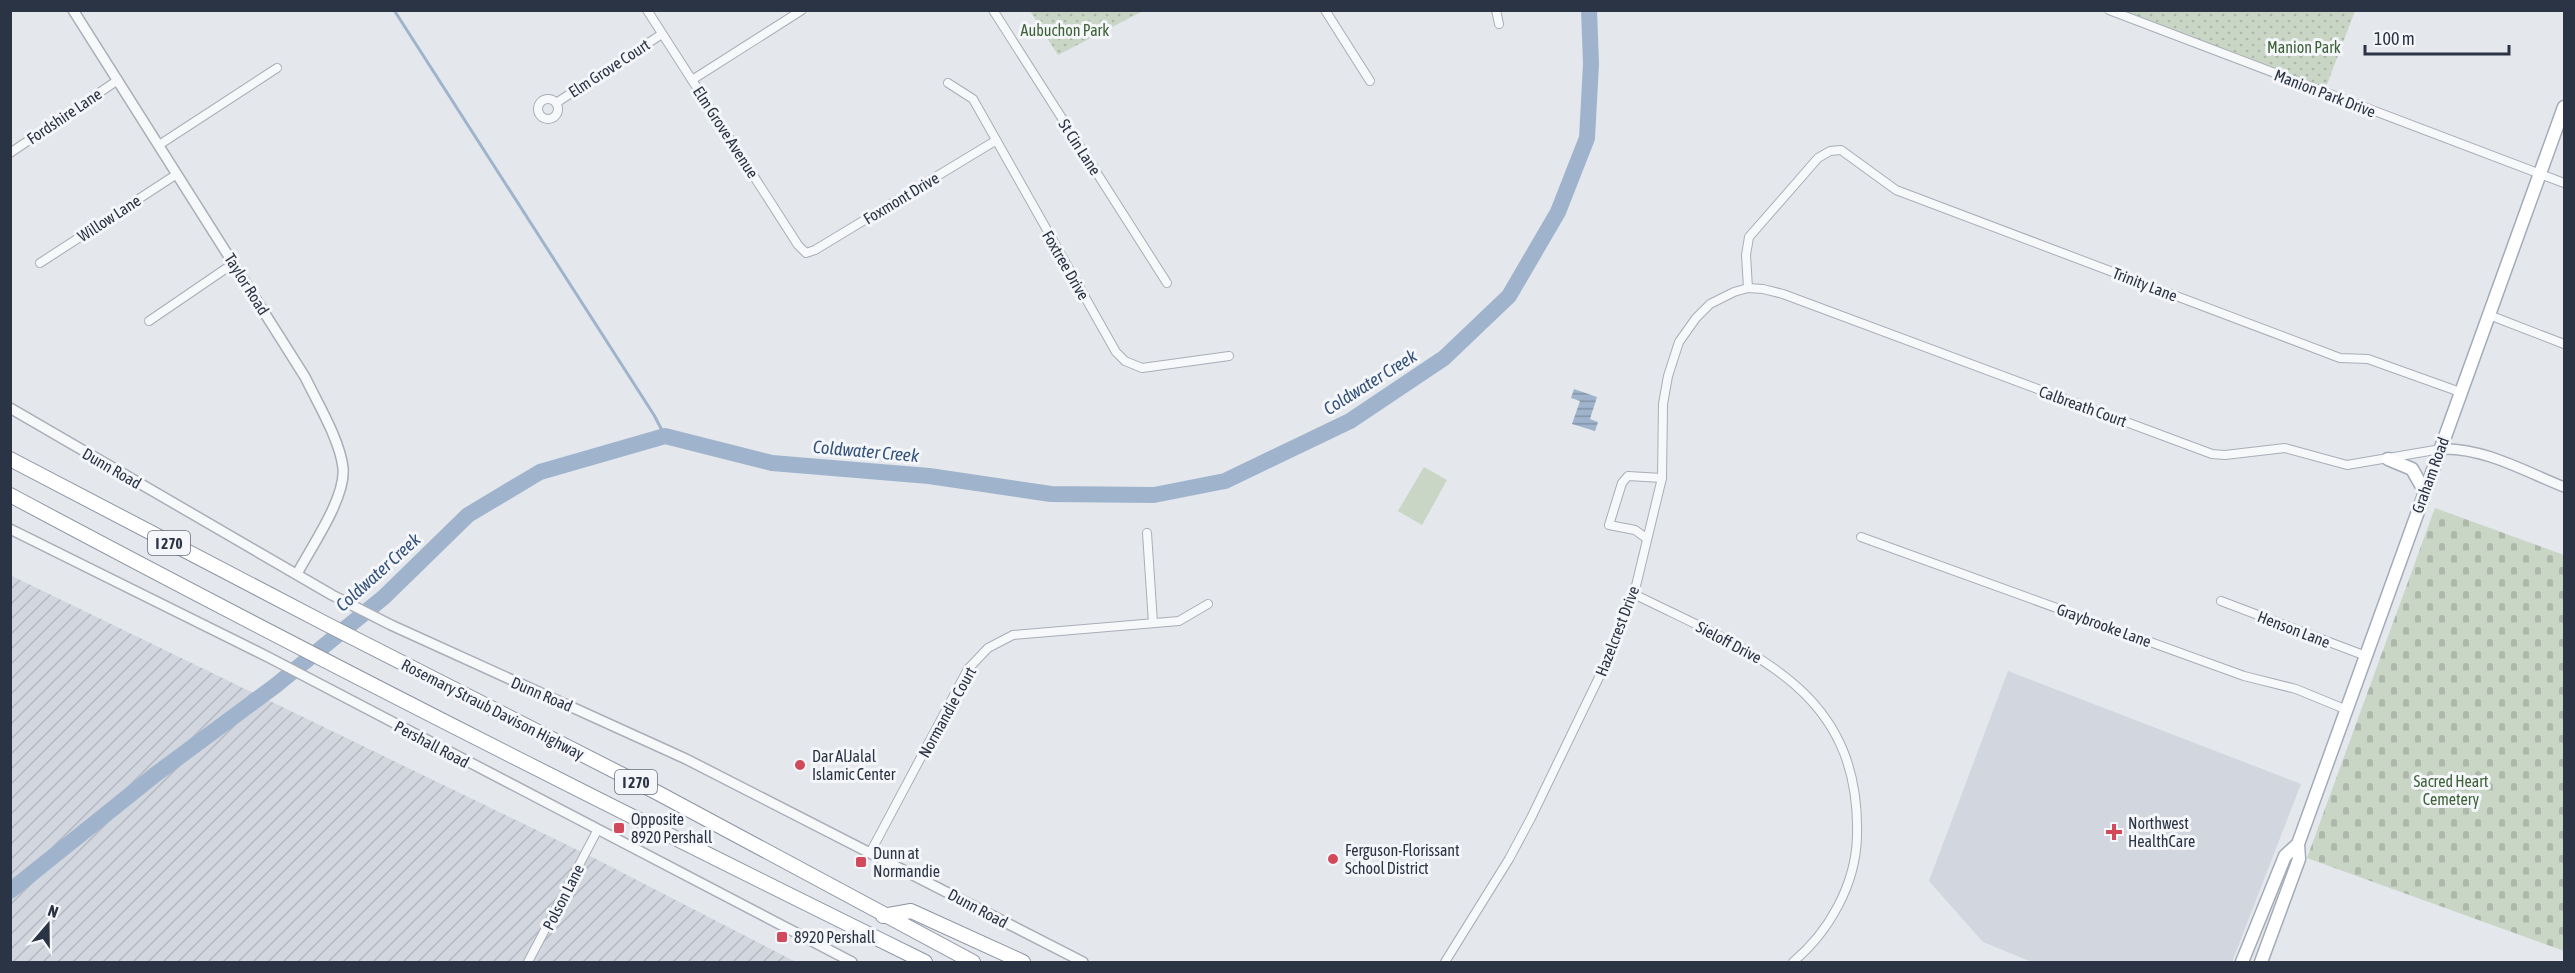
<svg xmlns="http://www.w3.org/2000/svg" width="2575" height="973" font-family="'Asap Condensed',sans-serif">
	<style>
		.built { fill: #d2d6de }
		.industrial { fill: url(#industrial-furrows) }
		.grass { fill: #c9d6c5 }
		.cemetery { fill: url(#cemetery-stones) }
		.park { fill: url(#park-dots) }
		.water { fill: url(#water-rules) }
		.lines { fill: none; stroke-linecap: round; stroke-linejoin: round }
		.stream { stroke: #9fb4cc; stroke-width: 3 }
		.river { stroke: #9fb4cc; stroke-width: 16 }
		.minor-casing { stroke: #a9aeb7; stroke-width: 10 }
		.tertiary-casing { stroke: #a9aeb7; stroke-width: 12 }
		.primary-casing { stroke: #a3abb8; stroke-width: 15 }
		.motorway-casing { stroke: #8b94a3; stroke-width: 16 }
		.minor { stroke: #f7f8fa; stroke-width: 8 }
		.tertiary { stroke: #f7f8fa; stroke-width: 9 }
		.primary { stroke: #fff; stroke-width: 12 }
		.motorway { stroke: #fff; stroke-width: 14 }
		.poi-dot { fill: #d1495b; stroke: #f4f6f9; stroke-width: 2 }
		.labels { text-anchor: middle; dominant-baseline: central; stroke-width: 6; stroke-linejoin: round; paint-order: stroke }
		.shield { fill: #f4f6f9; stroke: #676e7b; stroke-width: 1.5 }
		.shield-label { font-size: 15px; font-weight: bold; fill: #2b3445 }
		.park-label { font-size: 16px; fill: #3f6138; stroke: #f4f6f9 }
		.street-label { font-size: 16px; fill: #2b3445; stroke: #f4f6f9 }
		.poi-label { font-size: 16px; fill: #2b3445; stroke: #f4f6f9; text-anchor: start }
		.water-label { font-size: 18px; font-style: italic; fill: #34527a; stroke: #f4f6f9 }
	</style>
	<defs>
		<pattern id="industrial-furrows" width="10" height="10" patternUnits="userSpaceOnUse" patternTransform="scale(1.5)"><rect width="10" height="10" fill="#d2d6de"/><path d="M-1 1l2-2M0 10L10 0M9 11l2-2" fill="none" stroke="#b4b8c0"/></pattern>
		<pattern id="cemetery-stones" width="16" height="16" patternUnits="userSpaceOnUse" patternTransform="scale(1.5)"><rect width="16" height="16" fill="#c9d6c5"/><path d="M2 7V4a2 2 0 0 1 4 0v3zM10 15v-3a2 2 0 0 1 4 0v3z" fill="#adb8ab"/></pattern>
		<pattern id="park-dots" width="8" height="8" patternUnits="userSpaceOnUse" patternTransform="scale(1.5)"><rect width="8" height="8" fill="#c9d6c5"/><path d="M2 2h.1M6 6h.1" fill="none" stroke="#adb8ab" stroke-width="1.8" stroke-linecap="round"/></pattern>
		<pattern id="water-rules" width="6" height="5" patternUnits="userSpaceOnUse" patternTransform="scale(1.5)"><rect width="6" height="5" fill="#9fb4cc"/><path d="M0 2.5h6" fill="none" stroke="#8293a7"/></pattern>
	</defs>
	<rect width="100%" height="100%" fill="#e4e7ec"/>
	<path class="built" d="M 2008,671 L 2301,784 L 2232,962 L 2032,962 L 1983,942 L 1929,881 Z"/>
	<path class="industrial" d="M 10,575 L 592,857 L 796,962 L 11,962 Z"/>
	<path class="grass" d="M 1424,467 L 1447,480 L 1422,525 L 1398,511 Z"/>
	<path class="cemetery" d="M 2435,508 L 2564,555 L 2564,951 L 2307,858 Z"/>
	<g class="park">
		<path d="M 1030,11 L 1143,11 L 1058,55 Z"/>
		<path d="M 2108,11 L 2355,11 L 2324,92 Z"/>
	</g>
	<path class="water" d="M 1574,389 L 1597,397 L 1590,419 L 1598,422 L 1595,431 L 1572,424 L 1580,401 L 1571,398 Z"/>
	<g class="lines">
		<path class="stream" d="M 394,10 L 654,415 L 665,436"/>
		<path class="river" d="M 10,891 L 156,774 L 275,686 L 384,597 L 468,515 L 540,472 L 665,436 L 772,463 L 929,476 L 1051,494 L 1154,495 L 1225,481 L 1350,421 L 1444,358 L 1509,296 L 1558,212 L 1587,138 L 1591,64 L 1589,10"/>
		<defs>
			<g id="minor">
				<path d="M 647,10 L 798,245 L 806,253 L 815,250 L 995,141"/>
				<path d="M 993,10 L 1167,283"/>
				<path d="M 1325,10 L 1370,81"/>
				<path d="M 1496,10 L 1499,24"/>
				<path d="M 2109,10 L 2564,183"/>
				<path d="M 692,80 L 802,10"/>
				<path d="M 948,83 L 973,99 L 1116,352 L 1125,361 L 1142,368 L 1229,356"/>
				<circle cx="548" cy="109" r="10"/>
				<path d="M 556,103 L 662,34"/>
				<path d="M 159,145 L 277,68"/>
				<path d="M 10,153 L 118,80"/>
				<path d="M 40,263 L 177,174"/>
				<path d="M 1748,288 L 1746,255 L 1749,237 L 1818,158 L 1830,151 L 1841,150 L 1896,190 L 2340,358 L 2368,359 L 2460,392"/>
				<path d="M 2489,315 L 2564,344"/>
				<path d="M 149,321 L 234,263"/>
				<path d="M 1147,533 L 1153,623"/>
				<path d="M 1861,537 L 2244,676 L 2296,689 L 2347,710"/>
				<path d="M 1646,538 L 1635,530 L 1609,525 L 1622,483 L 1628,476 L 1662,478"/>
				<path d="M 1634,594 C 1747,651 1861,686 1857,836 C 1856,884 1829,932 1793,962"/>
				<path d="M 2221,601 L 2366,656"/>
				<path d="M 870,853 L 968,669 L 988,648 L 1013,635 L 1179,621 L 1208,604"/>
				<path d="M 528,962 L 597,831"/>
				<path d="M 1445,962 L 1509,859 L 1531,818 L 1617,640 L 1634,594 L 1662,478 L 1663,404 L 1668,376 L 1679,342 L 1696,318 L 1710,304 L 1734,292 L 1748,288 L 1763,289 L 1783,294 L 2212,454 L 2225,455 L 2285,448 L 2347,465 L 2441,449"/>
			</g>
			<g id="tertiary">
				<path d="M 73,10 L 305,377 C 317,402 340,440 343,468 C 346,498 311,547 297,574"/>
				<path d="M 10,408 L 332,595 L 391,625 L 686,759 L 1083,962"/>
				<path d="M 2441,449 C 2483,447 2526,472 2564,487"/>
				<path d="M 10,529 L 268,657 L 852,962"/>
			</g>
			<g id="primary">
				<path d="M 2388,459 L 2412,469 L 2425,492"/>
				<path d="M 2242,962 L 2285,856 L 2298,844"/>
				<path d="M 2261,962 L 2299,859 L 2298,844 L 2315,797 L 2564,107"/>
			</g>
			<g id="motorway">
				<path d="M 10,459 L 328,625 L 658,793 L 973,962"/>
				<path d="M 10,495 C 313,657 618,811 925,962"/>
				<path d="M 883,916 L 911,911 L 1023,962"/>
			</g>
		</defs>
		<use href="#minor" class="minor-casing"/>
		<use href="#tertiary" class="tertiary-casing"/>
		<use href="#primary" class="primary-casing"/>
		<use href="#motorway" class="motorway-casing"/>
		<use href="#minor" class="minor"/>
		<use href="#tertiary" class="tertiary"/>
		<use href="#primary" class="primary"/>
		<use href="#motorway" class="motorway"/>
	</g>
	<g class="poi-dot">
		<circle cx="800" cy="765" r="6"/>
		<rect x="613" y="822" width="12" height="12" rx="3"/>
		<path d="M2111 823h6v6h6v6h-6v6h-6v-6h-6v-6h6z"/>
		<circle cx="1333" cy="859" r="6"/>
		<rect x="855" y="856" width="12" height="12" rx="3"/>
		<rect x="776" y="931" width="12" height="12" rx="3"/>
	</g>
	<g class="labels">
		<g class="shield">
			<rect x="148" y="531" width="42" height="24" rx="4.5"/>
			<rect x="615" y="770" width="42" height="24" rx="4.5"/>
		</g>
		<g class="shield-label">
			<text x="169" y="543">I 270</text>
			<text x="636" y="782">I 270</text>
		</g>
		<g class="park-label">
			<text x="1065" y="30">Aubuchon Park</text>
			<text x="2304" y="47">Manion Park</text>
			<text x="2451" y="781">Sacred Heart<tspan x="2451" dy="18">Cemetery</tspan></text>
		</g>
		<g class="street-label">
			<text transform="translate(609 68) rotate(-33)">Elm Grove Court</text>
			<text transform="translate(2325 93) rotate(21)">Manion Park Drive</text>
			<text transform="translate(64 116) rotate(-34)">Fordshire Lane</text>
			<text transform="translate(726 132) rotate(57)">Elm Grove Avenue</text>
			<text transform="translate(1080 147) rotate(57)">St Cin Lane</text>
			<text transform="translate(901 198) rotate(-31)">Foxmont Drive</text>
			<text transform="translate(109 218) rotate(-33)">Willow Lane</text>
			<text transform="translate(1066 265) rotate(60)">Foxtree Drive</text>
			<text transform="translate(247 284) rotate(58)">Taylor Road</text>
			<text transform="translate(2145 284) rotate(21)">Trinity Lane</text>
			<text transform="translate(2083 406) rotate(20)">Calbreath Court</text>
			<text transform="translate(112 468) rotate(30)">Dunn Road</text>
			<text transform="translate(2430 475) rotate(-70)">Graham Road</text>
			<text transform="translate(2104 625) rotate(20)">Graybrooke Lane</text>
			<text transform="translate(2294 629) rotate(21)">Henson Lane</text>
			<text transform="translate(1617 631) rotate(-69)">Hazelcrest Drive</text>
			<text transform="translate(1729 642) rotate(28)">Sieloff Drive</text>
			<text transform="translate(542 694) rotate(23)">Dunn Road</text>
			<text transform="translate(493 709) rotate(27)">Rosemary Straub Davison Highway</text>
			<text transform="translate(947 712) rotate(-61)">Normandie Court</text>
			<text transform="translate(432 744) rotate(28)">Pershall Road</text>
			<text transform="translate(563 897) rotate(-63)">Polson Lane</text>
			<text transform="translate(978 908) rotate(28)">Dunn Road</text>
		</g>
		<g class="poi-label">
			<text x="812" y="756">Dar AlJalal<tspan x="812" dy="18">Islamic Center</tspan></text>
			<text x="631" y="819">Opposite<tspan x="631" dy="18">8920 Pershall</tspan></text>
			<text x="2128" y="823">Northwest<tspan x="2128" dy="18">HealthCare</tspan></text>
			<text x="1345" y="850">Ferguson-Florissant<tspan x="1345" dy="18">School District</tspan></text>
			<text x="873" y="853">Dunn at<tspan x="873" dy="18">Normandie</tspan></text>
			<text x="794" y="937">8920 Pershall</text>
		</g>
		<g class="water-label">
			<text transform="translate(1370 382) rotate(-32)">Coldwater Creek</text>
			<text transform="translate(866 451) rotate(5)">Coldwater Creek</text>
			<text transform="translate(378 572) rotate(-42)">Coldwater Creek</text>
		</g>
	</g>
	<rect width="2575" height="973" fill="none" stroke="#2b3445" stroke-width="24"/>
	<g transform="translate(48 925) rotate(20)" stroke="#f4f6f9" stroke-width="4.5" paint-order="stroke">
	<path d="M0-4.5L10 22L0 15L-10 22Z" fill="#2b3445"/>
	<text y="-9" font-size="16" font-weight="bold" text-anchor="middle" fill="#2b3445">N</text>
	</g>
	<path d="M2365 45v9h144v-9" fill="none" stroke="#2b3445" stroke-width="3"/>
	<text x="2374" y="45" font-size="18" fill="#2b3445" stroke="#f4f6f9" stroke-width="4.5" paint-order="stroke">100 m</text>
</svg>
